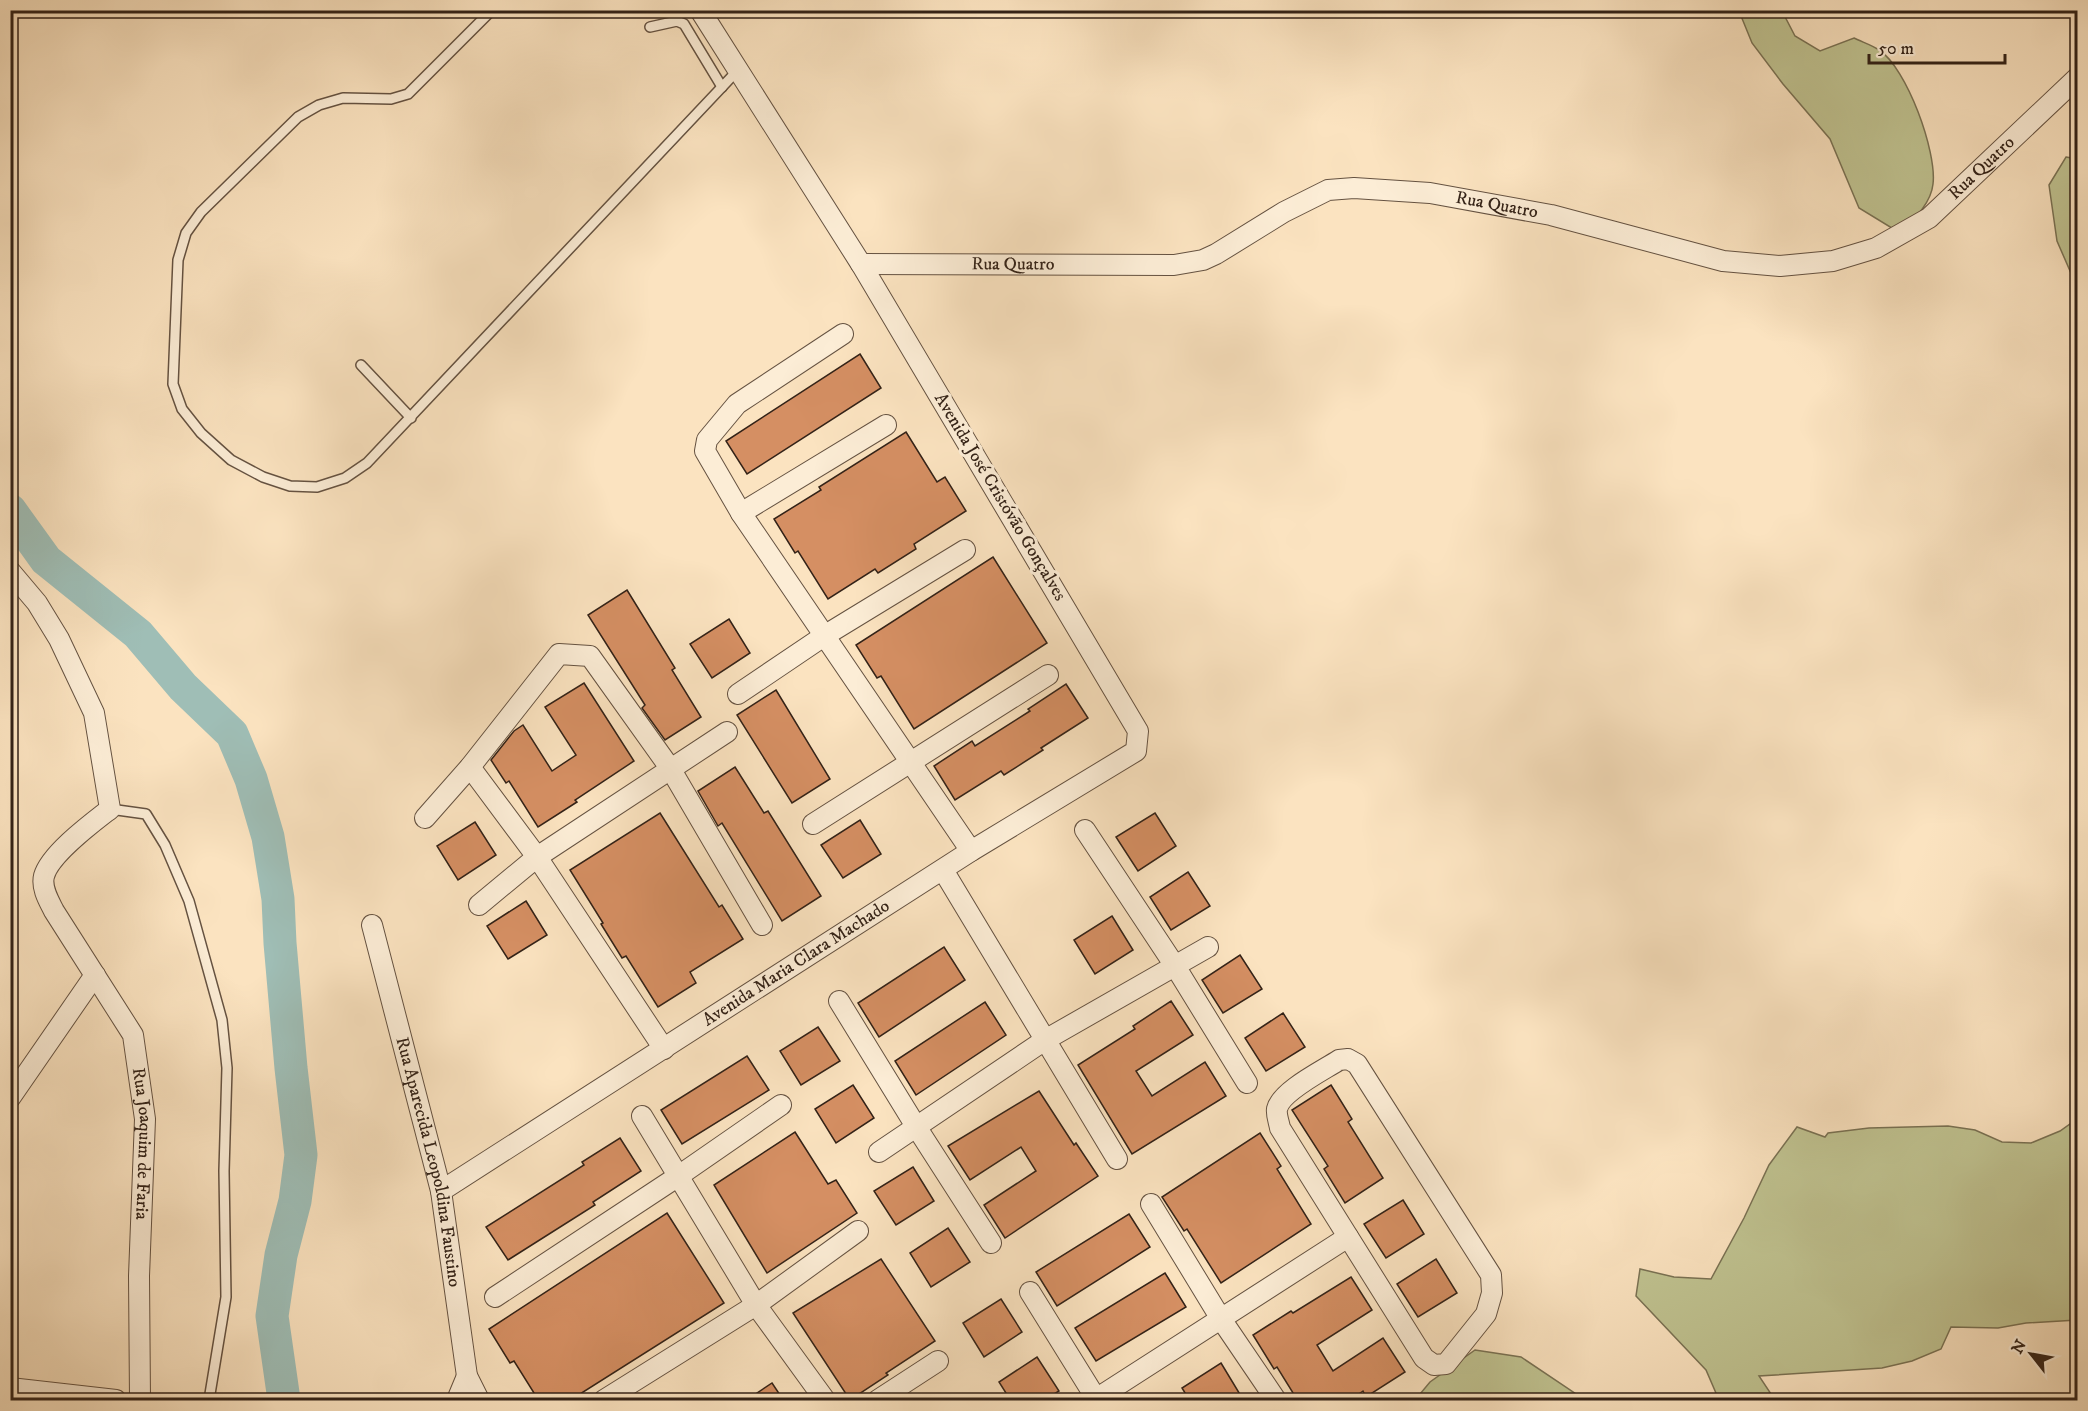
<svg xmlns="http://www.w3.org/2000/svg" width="2088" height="1411" font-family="'IM FELL DW Pica',serif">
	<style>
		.green { fill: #c0c391; stroke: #7a7254; stroke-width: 1.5 }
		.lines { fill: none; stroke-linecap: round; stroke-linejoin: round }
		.river { stroke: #9fbeb6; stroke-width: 33 }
		.building { fill: #d58f63; stroke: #332217; stroke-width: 1.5 }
		.service-casing { stroke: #655241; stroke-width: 12 }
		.minor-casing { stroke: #655241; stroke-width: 22 }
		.service { stroke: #fcedd6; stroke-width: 9 }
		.minor { stroke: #fcedd6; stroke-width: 20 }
		.labels { text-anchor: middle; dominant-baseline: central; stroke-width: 6; stroke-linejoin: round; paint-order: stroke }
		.street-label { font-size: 18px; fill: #332217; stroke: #fcedd6 }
	</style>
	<rect width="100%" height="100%" fill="#fbe3c0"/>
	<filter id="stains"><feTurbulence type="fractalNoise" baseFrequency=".00333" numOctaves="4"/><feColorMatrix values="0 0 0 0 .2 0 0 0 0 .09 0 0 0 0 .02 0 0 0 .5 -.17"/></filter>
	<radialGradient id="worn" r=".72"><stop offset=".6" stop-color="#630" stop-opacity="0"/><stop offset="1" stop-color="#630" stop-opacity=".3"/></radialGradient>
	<g class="green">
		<path d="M 1739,11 L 1782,11 L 1795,36 L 1820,51 L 1854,38 C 1862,42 1872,45 1879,50 C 1907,68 1937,152 1933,184 C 1931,204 1913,220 1900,233 L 1859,208 L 1830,139 L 1783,84 L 1752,43 Z"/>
		<path d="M 2066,157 L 2077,159 L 2077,287 L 2057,241 L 2049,185 Z"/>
		<path d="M 2077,1119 L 2077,1320 L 2026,1323 L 1998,1328 L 1951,1327 L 1941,1349 L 1912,1361 L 1882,1368 L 1759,1376 L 1775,1400 L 1719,1400 L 1706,1370 L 1636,1296 L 1640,1269 L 1674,1277 L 1711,1279 L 1744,1218 L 1769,1165 L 1797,1127 L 1825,1137 L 1828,1133 L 1869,1128 L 1948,1126 L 1975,1130 L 2002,1142 L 2031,1143 L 2060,1131 Z"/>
		<path d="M 1475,1350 L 1521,1357 L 1585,1400 L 1415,1400 L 1430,1382 Z"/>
	</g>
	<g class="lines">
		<path class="river" d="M 10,510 L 46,560 L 138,634 L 183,687 L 232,734 L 251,779 L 268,837 L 278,899 L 280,943 L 291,1068 L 301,1155 L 295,1201 L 281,1255 L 272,1316 L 284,1400"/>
	</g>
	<g class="building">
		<path d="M 860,354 L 881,388 L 747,474 L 726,441 Z"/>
		<path d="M 906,432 L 937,482 L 945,477 L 966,511 L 914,544 L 916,549 L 878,573 L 875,569 L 828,599 L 798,551 L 795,553 L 774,519 L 821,490 L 819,487 Z"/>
		<path d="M 993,557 L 1047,643 L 914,729 L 881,676 L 877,678 L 856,645 Z"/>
		<path d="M 627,590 L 675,668 L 672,670 L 701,717 L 665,740 L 642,708 L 645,705 L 588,615 Z"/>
		<path d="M 729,619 L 750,653 L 712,678 L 690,644 Z"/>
		<path d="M 584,683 L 634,761 L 575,800 L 577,802 L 538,827 L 509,781 L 506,783 L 491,760 L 514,731 L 523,725 L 552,771 L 576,755 L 545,707 Z"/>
		<path d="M 1066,684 L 1088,718 L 1041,748 L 1043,750 L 1004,775 L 1001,771 L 955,800 L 934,766 L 972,741 L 975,746 L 1030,711 L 1028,709 Z"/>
		<path d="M 776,690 L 830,779 L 792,803 L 737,715 Z"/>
		<path d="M 735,767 L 764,813 L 768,811 L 821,896 L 782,921 L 722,823 L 718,826 L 698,791 Z"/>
		<path d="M 660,813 L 719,907 L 722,905 L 743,939 L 690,972 L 696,983 L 658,1007 L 626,956 L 622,958 L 601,924 L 603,923 L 570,870 Z"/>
		<path d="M 1155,813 L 1176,846 L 1138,871 L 1116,837 Z"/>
		<path d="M 860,820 L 881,854 L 843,878 L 821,845 Z"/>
		<path d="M 475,822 L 496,855 L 458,880 L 437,846 Z"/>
		<path d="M 1188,872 L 1210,906 L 1171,930 L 1150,897 Z"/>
		<path d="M 526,901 L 547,935 L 508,959 L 487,926 Z"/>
		<path d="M 1112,916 L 1133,950 L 1095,974 L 1074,940 Z"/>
		<path d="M 944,947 L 965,980 L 879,1037 L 858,1003 Z"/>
		<path d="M 1240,955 L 1262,989 L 1223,1013 L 1202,980 Z"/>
		<path d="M 1171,1001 L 1193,1035 L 1136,1071 L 1152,1096 L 1205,1062 L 1226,1096 L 1132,1154 L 1078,1065 L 1135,1029 L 1133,1026 Z"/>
		<path d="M 985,1002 L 1006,1035 L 916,1095 L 895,1061 Z"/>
		<path d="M 1283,1013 L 1305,1047 L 1266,1071 L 1245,1038 Z"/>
		<path d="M 818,1027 L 840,1061 L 801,1085 L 780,1051 Z"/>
		<path d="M 747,1056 L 769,1090 L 682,1144 L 661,1110 Z"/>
		<path d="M 853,1085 L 874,1118 L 836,1143 L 815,1109 Z"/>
		<path d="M 1331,1085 L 1352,1119 L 1348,1122 L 1383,1178 L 1345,1203 L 1324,1169 L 1328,1166 L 1292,1110 Z"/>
		<path d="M 1039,1091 L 1074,1145 L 1076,1143 L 1098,1176 L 1005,1238 L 984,1205 L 1036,1171 L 1021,1147 L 970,1180 L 948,1146 Z"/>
		<path d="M 795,1132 L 828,1184 L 836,1180 L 857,1213 L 767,1273 L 714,1185 Z"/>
		<path d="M 1260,1133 L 1281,1166 L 1277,1169 L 1311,1224 L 1221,1283 L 1187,1229 L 1184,1231 L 1162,1197 Z"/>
		<path d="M 620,1138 L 641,1171 L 593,1202 L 595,1205 L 508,1260 L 486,1227 L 584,1165 L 582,1162 Z"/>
		<path d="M 913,1167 L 934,1201 L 896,1225 L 874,1191 Z"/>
		<path d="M 1403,1200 L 1424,1234 L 1386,1258 L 1364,1224 Z"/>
		<path d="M 667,1213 L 724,1303 L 569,1401 L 539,1401 L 514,1361 L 510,1363 L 489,1329 Z"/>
		<path d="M 1129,1214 L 1150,1247 L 1057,1306 L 1036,1272 Z"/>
		<path d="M 948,1228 L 970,1262 L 931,1287 L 910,1253 Z"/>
		<path d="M 881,1259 L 935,1341 L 886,1373 L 888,1375 L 850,1400 L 793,1313 Z"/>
		<path d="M 1436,1259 L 1457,1293 L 1418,1317 L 1397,1284 Z"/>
		<path d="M 1165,1273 L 1186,1307 L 1096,1361 L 1075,1328 Z"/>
		<path d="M 1351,1277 L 1372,1310 L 1317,1345 L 1333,1371 L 1383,1338 L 1405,1372 L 1366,1397 L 1363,1391 L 1349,1401 L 1298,1401 L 1277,1367 L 1274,1369 L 1253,1335 L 1291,1311 L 1293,1313 Z"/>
		<path d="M 1001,1299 L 1022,1332 L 984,1357 L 963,1323 Z"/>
		<path d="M 1037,1357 L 1059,1391 L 1043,1401 L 1011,1401 L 999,1382 Z"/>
		<path d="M 1221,1363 L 1244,1401 L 1190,1401 L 1182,1388 Z"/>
		<path d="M 772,1383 L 784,1401 L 745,1401 Z"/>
	</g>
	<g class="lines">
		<defs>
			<g id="service">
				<path d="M 492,10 L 408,94 L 391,99 L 343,98 L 319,105 L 298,117 L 201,212 L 186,233 L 178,260 L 173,384 L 182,409 L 201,433 L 231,460 L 263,477 L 290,486 L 317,487 L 345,478 L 367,463 L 738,70"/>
				<path d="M 650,27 L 677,21 L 684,24 L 722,87"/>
				<path d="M 361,365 L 411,418"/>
				<path d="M 110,809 L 146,814 L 165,845 L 189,901 L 222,1020 L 227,1068 L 224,1171 L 226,1297 L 209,1400"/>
			</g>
			<g id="minor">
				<path id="s1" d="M 861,264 L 1174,265 L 1203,260 L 1216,254 L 1284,212 L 1328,190 L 1354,188 L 1430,193 L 1551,215 L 1723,261 L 1780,266 L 1833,261 L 1876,248 L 1929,218 L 2078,77"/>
				<path d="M 843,334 L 737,404 L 707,440 L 705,451 L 741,513 L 971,851"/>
				<path d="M 741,513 L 886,425"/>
				<path id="s2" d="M 10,571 L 37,603 L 59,639 L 94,713 L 110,809 C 92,823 50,854 44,876 C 41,888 49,901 54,911 L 133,1035 L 145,1119 L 139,1276 L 140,1400"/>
				<path d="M 738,694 L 824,636 L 965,550"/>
				<path d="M 470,767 L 537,857 L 664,1049"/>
				<path d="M 425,818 L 470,767 L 559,654 L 590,656 L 670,768 L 762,925"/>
				<path d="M 813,824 L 1048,675"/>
				<path d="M 1085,830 L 1175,966 L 1247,1083"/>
				<path d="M 943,870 L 1117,1159"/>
				<path d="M 479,905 L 537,857 L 727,732"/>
				<path id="s3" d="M 372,925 L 441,1191 L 467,1376 L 479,1400"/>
				<path d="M 839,1001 L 917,1128 L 991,1243"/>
				<path d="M 1348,1059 L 1357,1064 L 1491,1275 L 1492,1293 L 1486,1314 L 1446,1364 L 1434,1365 L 1424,1358 L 1280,1128 C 1279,1122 1276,1115 1277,1109 C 1281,1091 1324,1070 1339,1060 Z"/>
				<path d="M 10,1098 L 95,975"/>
				<path d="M 642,1116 L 756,1305 L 825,1400"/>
				<path d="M 879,1152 L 1045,1040 L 1208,947"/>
				<path id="s4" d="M 441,1191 L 971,851 L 1136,751 L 1138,731 L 861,264 L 700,10"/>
				<path d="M 1151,1204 L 1221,1319 L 1276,1400"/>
				<path d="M 1030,1292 L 1097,1400"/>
				<path d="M 495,1297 L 677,1177 L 781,1105"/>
				<path d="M 10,1388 L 116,1400"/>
				<path d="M 1096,1399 L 1348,1237"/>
				<path d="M 457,1400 L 467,1376"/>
				<path d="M 604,1400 L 756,1305 L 858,1231"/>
				<path d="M 878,1400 L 938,1361"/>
			</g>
		</defs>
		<use href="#service" class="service-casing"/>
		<use href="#minor" class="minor-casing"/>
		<use href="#service" class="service"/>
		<use href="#minor" class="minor"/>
	</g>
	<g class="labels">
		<g class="street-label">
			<text stroke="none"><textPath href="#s1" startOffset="1178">Rua Quatro</textPath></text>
			<text stroke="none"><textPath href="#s1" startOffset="656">Rua Quatro</textPath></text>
			<text stroke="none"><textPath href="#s1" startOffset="152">Rua Quatro</textPath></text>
			<text transform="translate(1000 497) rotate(59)">Avenida José Cristóvão Gonçalves</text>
			<text stroke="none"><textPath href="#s4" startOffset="422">Avenida Maria Clara Machado</textPath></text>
			<text stroke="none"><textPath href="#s2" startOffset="652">Rua Joaquim de Faria</textPath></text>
			<text stroke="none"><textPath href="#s3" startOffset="244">Rua Aparecida Leopoldina Faustino</textPath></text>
		</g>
	</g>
	<rect width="2088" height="1411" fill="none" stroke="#fbe3c0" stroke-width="36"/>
	<rect x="12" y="12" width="2064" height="1387" fill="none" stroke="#332217" stroke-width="3"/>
	<rect x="18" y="18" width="2052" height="1375" fill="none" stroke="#332217" stroke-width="1.5"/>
	<g transform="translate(2031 1354) rotate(301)" stroke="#fcedd6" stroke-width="4.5" paint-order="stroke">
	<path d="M0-4.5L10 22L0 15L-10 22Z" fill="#332217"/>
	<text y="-9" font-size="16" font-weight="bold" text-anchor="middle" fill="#332217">N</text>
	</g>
	<path d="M1869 54v9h136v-9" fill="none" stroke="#332217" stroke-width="3"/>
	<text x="1878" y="54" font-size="18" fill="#332217" stroke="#fcedd6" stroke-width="4.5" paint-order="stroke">50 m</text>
	<rect width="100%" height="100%" filter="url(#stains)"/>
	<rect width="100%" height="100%" fill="url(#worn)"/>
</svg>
